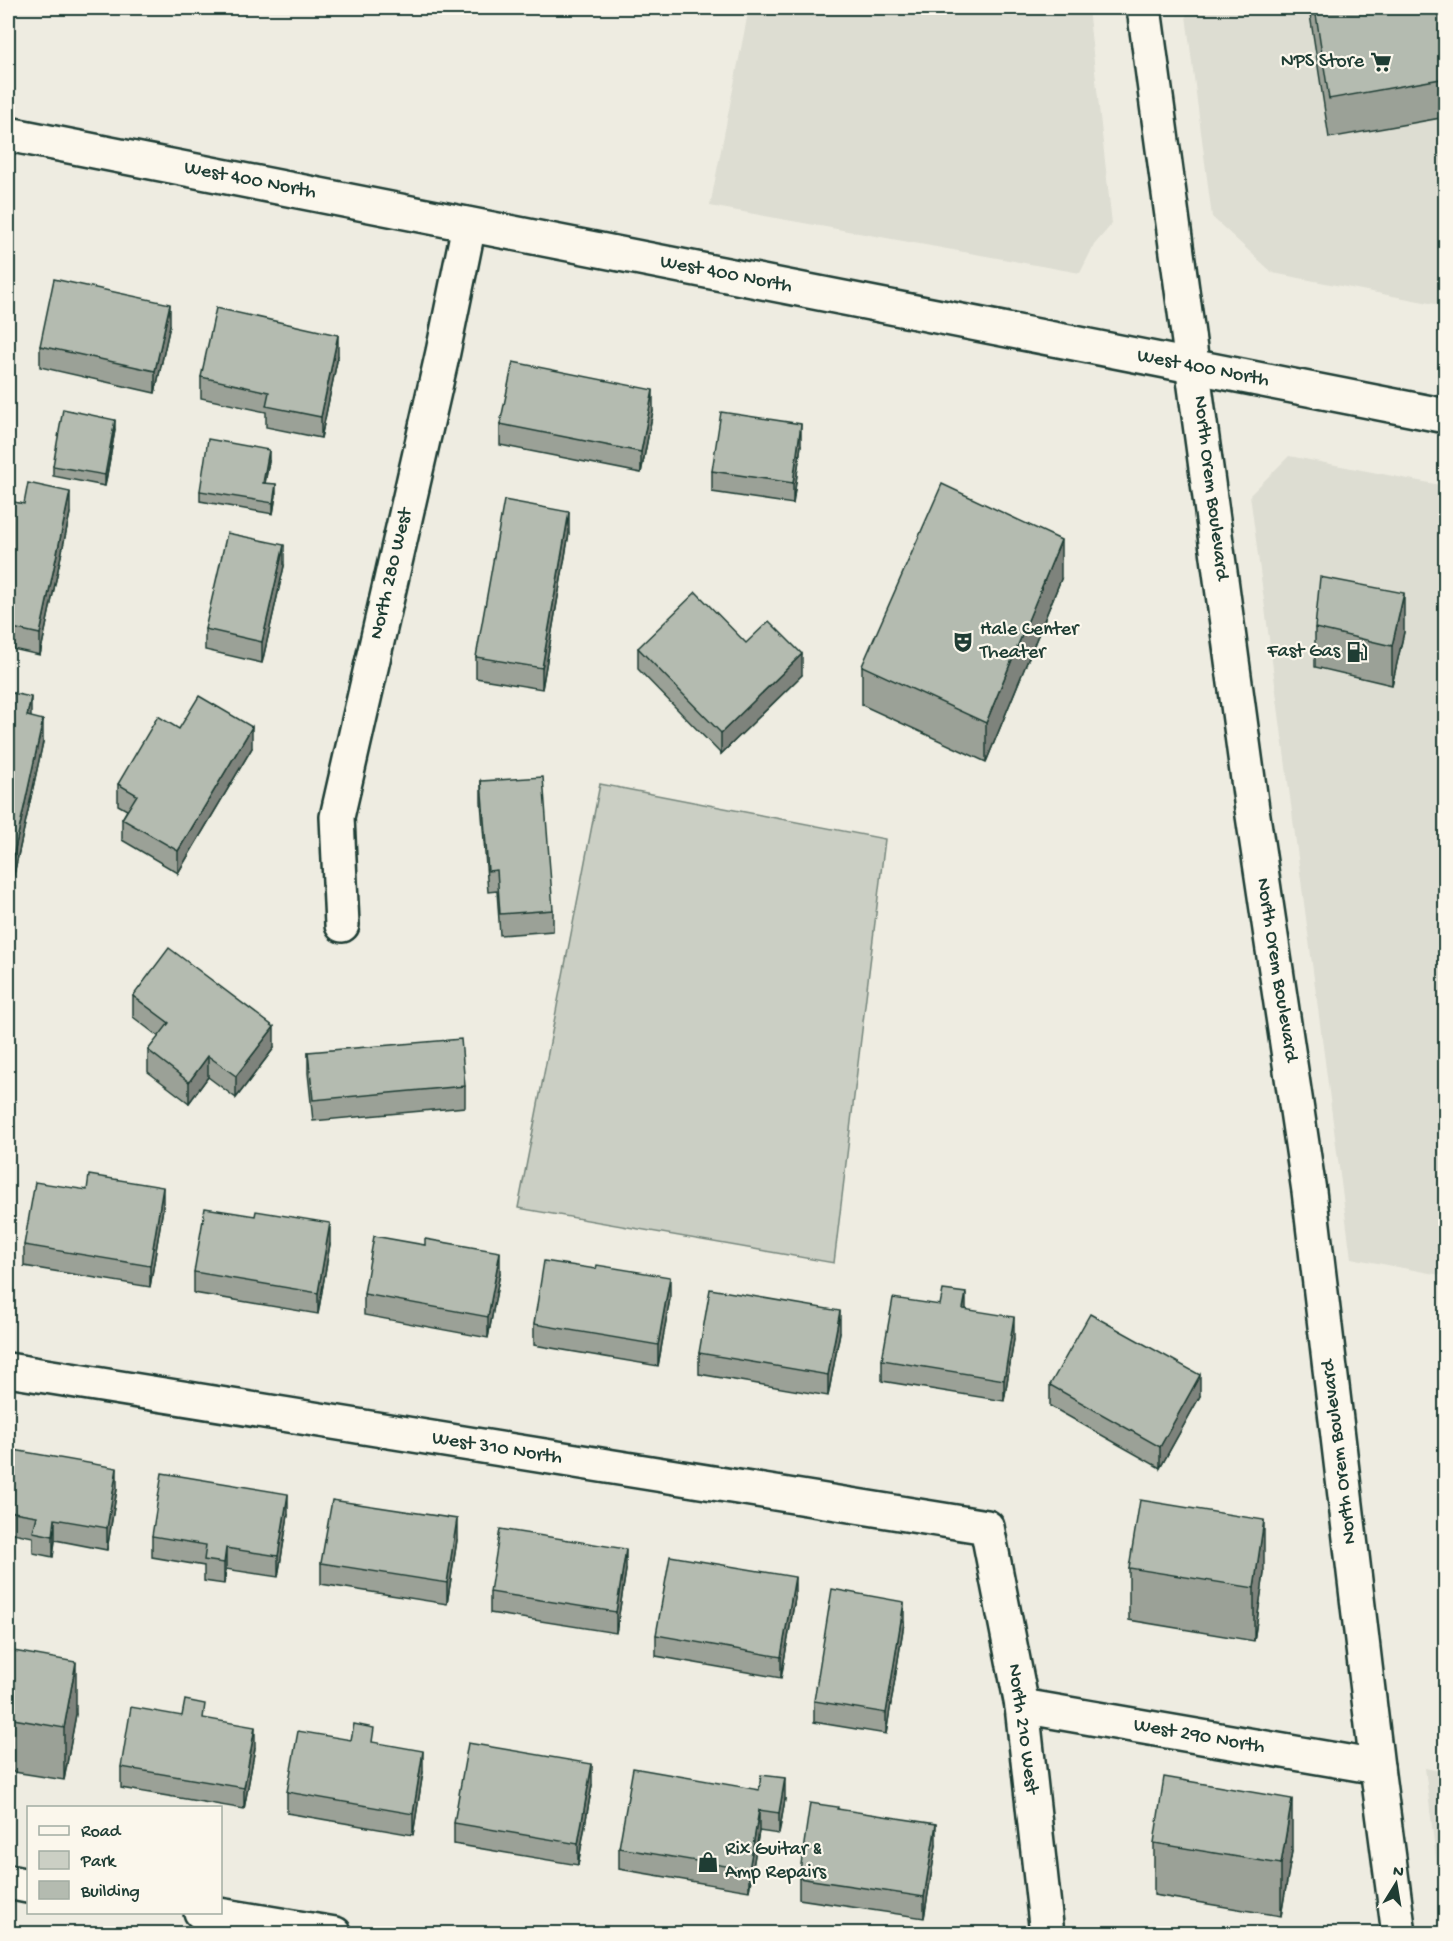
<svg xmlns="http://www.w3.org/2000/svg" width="1453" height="1941" font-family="'Gochi Hand',sans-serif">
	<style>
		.built { fill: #ddddd2 }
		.green { fill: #cbcfc4; stroke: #75867c; stroke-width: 1.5 }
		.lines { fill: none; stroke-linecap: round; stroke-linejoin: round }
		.minor-casing { stroke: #1f3d34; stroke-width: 38 }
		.major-casing { stroke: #1f3d34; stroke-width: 38 }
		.minor { stroke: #fbf7ec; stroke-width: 33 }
		.major { stroke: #fbf7ec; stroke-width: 33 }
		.wall { fill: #9ba197; stroke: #1f3d34; stroke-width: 1.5 }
		.shaded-wall { fill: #7e837b; stroke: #1f3d34; stroke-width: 1.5 }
		.building { fill: #b4bbb0; stroke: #1f3d34; stroke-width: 1.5 }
		.labels { text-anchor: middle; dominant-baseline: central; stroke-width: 4.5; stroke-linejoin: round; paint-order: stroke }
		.poi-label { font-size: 20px; fill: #1f3d34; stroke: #fbf7ec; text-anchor: end }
		.street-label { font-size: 20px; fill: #1f3d34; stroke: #fbf7ec }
	</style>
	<rect width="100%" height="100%" fill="#eeece1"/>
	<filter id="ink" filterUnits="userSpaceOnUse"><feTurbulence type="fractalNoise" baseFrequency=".0167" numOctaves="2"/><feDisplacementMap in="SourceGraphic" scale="12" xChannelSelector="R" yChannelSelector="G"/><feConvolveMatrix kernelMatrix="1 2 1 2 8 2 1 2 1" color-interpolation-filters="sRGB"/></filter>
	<g filter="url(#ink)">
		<g class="built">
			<path d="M 749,8 L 1088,8 L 1112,224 L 1094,245 L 1080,273 L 710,206 Z"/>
			<path d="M 1185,8 L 1445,8 L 1445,306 L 1273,273 L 1212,217 Z"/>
			<path d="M 1289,456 L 1445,486 L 1445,1276 L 1351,1258 L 1250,495 Z"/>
			<path d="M 1425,1768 L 1445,1772 L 1445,1933 Z"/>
		</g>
		<path class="green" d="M 600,784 L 885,839 L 834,1263 L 518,1208 Z"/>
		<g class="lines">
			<defs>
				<g id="minor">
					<path d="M 1144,8 L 1252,809 L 1309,1191 L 1377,1767 L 1399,1934"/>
					<path d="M 342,925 L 337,817 L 443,352 L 469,225"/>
					<path d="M 8,1370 L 987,1527 L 1022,1706 L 1047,1934"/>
					<path d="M 1022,1706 L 1377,1767"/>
					<path d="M 8,1882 L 28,1886"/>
					<path d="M 201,1912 L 335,1934"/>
				</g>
				<path id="major" d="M 8,134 L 1446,416"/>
			</defs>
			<use href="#minor" class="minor-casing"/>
			<use href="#major" class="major-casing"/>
			<use href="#minor" class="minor"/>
			<use href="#major" class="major"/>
		</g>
		<g class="wall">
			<path d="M 1309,8 L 1446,8 L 1446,117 L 1329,138 Z"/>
			<path d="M 170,325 L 155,393 L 40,367 L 40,346 Z"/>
			<path d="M 338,356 L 321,438 L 266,427 L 266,412 L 201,398 L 201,377 Z"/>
			<path d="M 653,411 L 641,473 L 500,445 L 500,424 Z"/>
			<path d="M 115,430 L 105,486 L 53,476 L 53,466 Z"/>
			<path d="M 801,445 L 793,504 L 712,492 L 712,471 Z"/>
			<path d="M 269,461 L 265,483 L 276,495 L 273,514 L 200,501 L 200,491 Z"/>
			<path d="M 8,501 L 70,513 L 40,655 L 8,648 Z"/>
			<path d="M 569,533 L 542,689 L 476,678 L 476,657 Z"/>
			<path d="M 284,566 L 262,663 L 205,650 L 205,629 Z"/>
			<path d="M 1061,579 L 986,762 L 862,705 L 862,666 Z"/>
			<path d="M 1315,628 L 1404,632 L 1392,685 L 1315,667 Z"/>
			<path d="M 746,643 L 802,675 L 721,754 L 638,669 L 638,648 Z"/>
			<path d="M 8,692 L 43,742 L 11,888 L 8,887 Z"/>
			<path d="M 179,729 L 252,748 L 178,873 L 122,840 L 122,819 L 127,810 L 118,805 L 118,784 Z"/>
			<path d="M 481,781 L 553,910 L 553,931 L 500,935 L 497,891 L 488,892 L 481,802 Z"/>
			<path d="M 133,996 L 274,1048 L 236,1098 L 208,1077 L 189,1103 L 148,1072 L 148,1050 L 159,1037 L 133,1017 Z"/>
			<path d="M 308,1052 L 465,1086 L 465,1107 L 313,1121 L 308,1073 Z"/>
			<path d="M 163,1208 L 150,1287 L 24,1266 L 24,1245 Z"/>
			<path d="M 255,1216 L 330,1244 L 318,1314 L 194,1293 L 194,1272 Z"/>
			<path d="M 425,1245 L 500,1273 L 488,1338 L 364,1315 L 364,1294 Z"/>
			<path d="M 596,1269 L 670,1298 L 658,1366 L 534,1345 L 534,1324 Z"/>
			<path d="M 966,1309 L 1014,1339 L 1004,1401 L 882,1381 L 882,1360 Z"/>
			<path d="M 840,1332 L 828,1396 L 699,1374 L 699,1353 Z"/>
			<path d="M 1050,1385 L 1200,1396 L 1160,1468 L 1050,1406 Z"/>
			<path d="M 8,1449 L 117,1489 L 107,1550 L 55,1540 L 53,1557 L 33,1553 L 33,1537 L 8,1532 Z"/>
			<path d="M 288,1515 L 278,1577 L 226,1569 L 224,1584 L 204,1581 L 204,1566 L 152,1557 L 152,1536 Z"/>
			<path d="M 457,1540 L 447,1604 L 321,1584 L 321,1563 Z"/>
			<path d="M 1129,1568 L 1264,1573 L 1254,1641 L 1129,1620 Z"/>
			<path d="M 626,1570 L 616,1633 L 490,1613 L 490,1592 Z"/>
			<path d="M 795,1598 L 781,1678 L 656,1656 L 656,1635 Z"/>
			<path d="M 904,1623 L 886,1734 L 814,1722 L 814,1701 Z"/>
			<path d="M 8,1650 L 76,1714 L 64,1780 L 8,1771 Z"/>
			<path d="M 182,1716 L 205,1719 L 255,1748 L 244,1809 L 121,1788 L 121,1767 Z"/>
			<path d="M 351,1740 L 374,1743 L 423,1772 L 413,1835 L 287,1813 L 287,1792 Z"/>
			<path d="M 592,1785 L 578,1865 L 454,1844 L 454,1823 Z"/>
			<path d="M 785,1799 L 779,1834 L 759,1831 L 749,1891 L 619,1869 L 619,1848 Z"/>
			<path d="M 838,1809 L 936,1845 L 924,1918 L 799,1899 L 799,1878 Z"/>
			<path d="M 1154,1843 L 1292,1851 L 1281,1916 L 1154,1895 Z"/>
		</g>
		<g class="shaded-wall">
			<path d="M 170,304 L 170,325 L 155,393 L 155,371 Z"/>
			<path d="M 338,335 L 338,356 L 321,438 L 321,417 Z"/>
			<path d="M 653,390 L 653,411 L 641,473 L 641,452 Z"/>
			<path d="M 115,420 L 115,430 L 105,486 L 105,475 Z"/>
			<path d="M 801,424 L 801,445 L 793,504 L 793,483 Z"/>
			<path d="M 269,450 L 269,461 L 263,494 L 263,483 Z"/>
			<path d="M 276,484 L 276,495 L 273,514 L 273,503 Z"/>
			<path d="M 70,492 L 70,513 L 40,655 L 40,634 Z"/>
			<path d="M 569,512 L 569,533 L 542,689 L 542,668 Z"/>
			<path d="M 1061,540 L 1061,579 L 986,762 L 986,723 Z"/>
			<path d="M 284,545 L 284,566 L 262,663 L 262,642 Z"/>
			<path d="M 1404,593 L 1404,632 L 1392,685 L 1392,646 Z"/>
			<path d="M 802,654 L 802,675 L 721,754 L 721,733 Z"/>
			<path d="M 31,697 L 31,718 L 27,716 Z"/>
			<path d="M 43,720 L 43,742 L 11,888 L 11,867 Z"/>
			<path d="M 252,727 L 252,748 L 178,873 L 178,851 Z"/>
			<path d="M 274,1027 L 274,1048 L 236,1098 L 236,1076 Z"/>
			<path d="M 208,1056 L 208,1077 L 189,1103 L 189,1082 Z"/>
			<path d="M 163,1187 L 163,1208 L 150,1287 L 150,1266 Z"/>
			<path d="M 330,1223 L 330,1244 L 318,1314 L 318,1293 Z"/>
			<path d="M 500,1252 L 500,1273 L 488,1338 L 488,1317 Z"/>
			<path d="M 670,1277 L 670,1298 L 658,1366 L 658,1345 Z"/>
			<path d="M 966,1293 L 966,1314 L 963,1309 Z"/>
			<path d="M 840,1311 L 840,1332 L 828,1396 L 828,1375 Z"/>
			<path d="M 1014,1317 L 1014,1339 L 1004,1401 L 1004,1380 Z"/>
			<path d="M 1200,1375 L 1200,1396 L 1160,1468 L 1160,1447 Z"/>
			<path d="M 117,1468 L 117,1489 L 107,1550 L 107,1528 Z"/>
			<path d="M 288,1494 L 288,1515 L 278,1577 L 278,1556 Z"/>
			<path d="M 55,1519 L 55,1540 L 53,1557 L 53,1536 Z"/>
			<path d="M 457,1519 L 457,1540 L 447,1604 L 447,1583 Z"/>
			<path d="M 1264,1520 L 1264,1573 L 1254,1641 L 1254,1588 Z"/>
			<path d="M 226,1548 L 226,1569 L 224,1584 L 224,1563 Z"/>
			<path d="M 626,1549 L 626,1570 L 616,1633 L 616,1612 Z"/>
			<path d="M 795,1577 L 795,1598 L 781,1678 L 781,1657 Z"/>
			<path d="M 904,1602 L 904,1623 L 886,1734 L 886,1713 Z"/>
			<path d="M 76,1662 L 76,1714 L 64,1780 L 64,1728 Z"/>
			<path d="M 255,1727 L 255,1748 L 244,1809 L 244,1788 Z"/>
			<path d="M 423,1751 L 423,1772 L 413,1835 L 413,1814 Z"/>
			<path d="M 592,1764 L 592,1785 L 578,1865 L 578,1844 Z"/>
			<path d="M 785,1778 L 785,1799 L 779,1834 L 779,1813 Z"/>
			<path d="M 1292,1799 L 1292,1851 L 1281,1916 L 1281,1864 Z"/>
			<path d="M 759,1810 L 759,1831 L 749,1891 L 749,1870 Z"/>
			<path d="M 936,1824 L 936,1845 L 924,1918 L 924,1897 Z"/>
		</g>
		<g class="building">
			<path d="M 1315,8 L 1446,8 L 1446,78 L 1329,99 Z"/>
			<path d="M 54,279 L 170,304 L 155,371 L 40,346 Z"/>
			<path d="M 216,308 L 338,335 L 321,417 L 266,406 L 269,392 L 201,377 Z"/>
			<path d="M 513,362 L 653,390 L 641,452 L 500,424 Z"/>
			<path d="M 63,409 L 115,420 L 105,475 L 53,466 Z"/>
			<path d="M 721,412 L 801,424 L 793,483 L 712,471 Z"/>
			<path d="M 208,439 L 269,450 L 263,483 L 276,484 L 273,503 L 200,491 Z"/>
			<path d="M 28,483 L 70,492 L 40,634 L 8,627 L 8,501 L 24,504 Z"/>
			<path d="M 942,484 L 1061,540 L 986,723 L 862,666 Z"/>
			<path d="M 504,500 L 569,512 L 542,668 L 476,657 Z"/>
			<path d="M 227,533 L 284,545 L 262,642 L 205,629 Z"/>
			<path d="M 1320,577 L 1404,593 L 1392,646 L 1315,628 Z"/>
			<path d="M 696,592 L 746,643 L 769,621 L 802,654 L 721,733 L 638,648 Z"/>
			<path d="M 8,692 L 31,697 L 27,716 L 43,720 L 11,867 L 8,866 Z"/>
			<path d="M 199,696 L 252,727 L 178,851 L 122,819 L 137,795 L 118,784 L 158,716 L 179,729 Z"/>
			<path d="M 543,777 L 553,910 L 500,914 L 497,870 L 488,871 L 481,781 Z"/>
			<path d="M 169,948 L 274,1027 L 236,1076 L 208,1056 L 189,1082 L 148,1050 L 169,1023 L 133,996 Z"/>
			<path d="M 461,1039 L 465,1086 L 313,1100 L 308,1052 Z"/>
			<path d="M 89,1175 L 163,1187 L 150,1266 L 24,1245 L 35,1182 L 87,1190 Z"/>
			<path d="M 205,1208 L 255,1216 L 256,1211 L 330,1223 L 318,1293 L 194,1272 Z"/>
			<path d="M 374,1236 L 425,1245 L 425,1239 L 500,1252 L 488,1317 L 364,1294 Z"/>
			<path d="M 544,1261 L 596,1269 L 597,1265 L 670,1277 L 658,1345 L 534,1324 Z"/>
			<path d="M 710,1289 L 840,1311 L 828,1375 L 699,1353 Z"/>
			<path d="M 943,1290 L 966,1293 L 963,1309 L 1014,1317 L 1004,1380 L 882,1360 L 893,1298 L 940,1305 Z"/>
			<path d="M 1090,1314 L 1200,1375 L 1160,1447 L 1050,1385 Z"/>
			<path d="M 8,1449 L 117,1468 L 107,1528 L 55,1519 L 53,1536 L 33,1532 L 37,1516 L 8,1511 Z"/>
			<path d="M 162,1473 L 288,1494 L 278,1556 L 226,1548 L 224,1563 L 204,1560 L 206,1545 L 152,1536 Z"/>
			<path d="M 332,1500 L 457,1519 L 447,1583 L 321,1563 Z"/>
			<path d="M 1140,1500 L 1264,1520 L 1254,1588 L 1129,1568 Z"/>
			<path d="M 500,1529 L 626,1549 L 616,1612 L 490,1592 Z"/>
			<path d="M 670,1556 L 795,1577 L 781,1657 L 656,1635 Z"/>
			<path d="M 832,1589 L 904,1602 L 886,1713 L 814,1701 Z"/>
			<path d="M 8,1650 L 76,1662 L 64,1728 L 8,1718 Z"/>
			<path d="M 185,1700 L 205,1704 L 203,1718 L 255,1727 L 244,1788 L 121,1767 L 131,1707 L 182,1716 Z"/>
			<path d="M 354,1724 L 374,1728 L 372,1742 L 423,1751 L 413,1814 L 287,1792 L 298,1731 L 351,1740 Z"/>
			<path d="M 468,1743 L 592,1764 L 578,1844 L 454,1823 Z"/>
			<path d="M 633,1768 L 759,1790 L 761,1775 L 785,1778 L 779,1813 L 759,1810 L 749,1870 L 619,1848 Z"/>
			<path d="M 1164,1777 L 1292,1799 L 1281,1864 L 1154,1843 Z"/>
			<path d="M 810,1803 L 838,1807 L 837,1809 L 936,1824 L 924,1897 L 799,1878 Z"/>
		</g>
	</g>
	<defs>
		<symbol id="supermarket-bare" viewBox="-9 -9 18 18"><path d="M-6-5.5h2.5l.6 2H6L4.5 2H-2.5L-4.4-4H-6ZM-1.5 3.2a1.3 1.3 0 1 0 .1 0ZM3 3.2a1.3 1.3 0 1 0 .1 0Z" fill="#1f3d34" stroke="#fbf7ec" stroke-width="2.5" paint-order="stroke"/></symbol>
		<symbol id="theatre-bare" viewBox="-9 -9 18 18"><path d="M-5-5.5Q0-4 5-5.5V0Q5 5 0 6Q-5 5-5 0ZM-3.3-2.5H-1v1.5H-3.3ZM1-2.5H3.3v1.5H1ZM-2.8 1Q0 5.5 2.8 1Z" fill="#1f3d34" stroke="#fbf7ec" stroke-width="2.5" paint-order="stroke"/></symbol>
		<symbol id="fuel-bare" viewBox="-9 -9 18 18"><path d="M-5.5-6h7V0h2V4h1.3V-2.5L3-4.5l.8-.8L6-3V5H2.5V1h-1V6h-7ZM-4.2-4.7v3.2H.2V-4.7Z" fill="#1f3d34" stroke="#fbf7ec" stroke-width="2.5" paint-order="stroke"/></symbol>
		<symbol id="shop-bare" viewBox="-9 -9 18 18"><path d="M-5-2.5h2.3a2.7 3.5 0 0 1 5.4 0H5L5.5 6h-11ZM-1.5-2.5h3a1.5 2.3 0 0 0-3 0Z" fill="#1f3d34" stroke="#fbf7ec" stroke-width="2.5" paint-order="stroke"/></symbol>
	</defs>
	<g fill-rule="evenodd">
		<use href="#supermarket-bare" x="1366" y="47" width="30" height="30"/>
		<use href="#theatre-bare" x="948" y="627" width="30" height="30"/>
		<use href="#fuel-bare" x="1342" y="637" width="30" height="30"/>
		<use href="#shop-bare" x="693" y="1847" width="30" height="30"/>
	</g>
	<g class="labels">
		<g class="poi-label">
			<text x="1364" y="62">NPS Store</text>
			<text x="980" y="630" text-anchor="start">Hale Center<tspan x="980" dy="23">Theater</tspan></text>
			<text x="1340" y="652">Fast Gas</text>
			<text x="725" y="1850" text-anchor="start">Rix Guitar &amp;<tspan x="725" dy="23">Amp Repairs</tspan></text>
		</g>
		<g class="street-label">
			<text transform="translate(250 181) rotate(11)">West 400 North</text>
			<text transform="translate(726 275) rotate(11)">West 400 North</text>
			<text transform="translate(1203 369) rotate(11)">West 400 North</text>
			<text transform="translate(1210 488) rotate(83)">North Orem Boulevard</text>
			<text transform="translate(392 574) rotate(-77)">North 280 West</text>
			<text transform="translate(1276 970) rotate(81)">North Orem Boulevard</text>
			<text transform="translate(497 1449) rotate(9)">West 310 North</text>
			<text transform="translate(1340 1452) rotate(-97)">North Orem Boulevard</text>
			<text transform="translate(1022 1729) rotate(82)">North 210 West</text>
			<text transform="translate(1199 1737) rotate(10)">West 290 North</text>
		</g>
	</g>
	<rect width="1453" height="1941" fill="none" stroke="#fbf7ec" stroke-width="30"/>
	<rect x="15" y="15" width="1423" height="1911" fill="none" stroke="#1f3d34" stroke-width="2" filter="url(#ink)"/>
	<rect x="27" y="1806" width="195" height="108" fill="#fbf7ec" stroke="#a3ada2" stroke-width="1.5"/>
	<rect x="39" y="1826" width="30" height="9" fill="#fbf7ec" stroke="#a3ada2" stroke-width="1.5"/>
	<text x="81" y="1836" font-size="18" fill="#1f3d34">Road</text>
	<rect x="39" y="1851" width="30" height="18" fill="#cbcfc4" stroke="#a3ada2" stroke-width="1.5"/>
	<text x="81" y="1866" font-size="18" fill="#1f3d34">Park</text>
	<rect x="39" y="1881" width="30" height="18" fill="#b4bbb0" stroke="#a3ada2" stroke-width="1.5"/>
	<text x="81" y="1896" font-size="18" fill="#1f3d34">Building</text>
	<g transform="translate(1396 1884) rotate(11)" stroke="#fbf7ec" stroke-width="4.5" paint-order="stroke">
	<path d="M0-4.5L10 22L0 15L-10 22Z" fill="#1f3d34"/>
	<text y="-9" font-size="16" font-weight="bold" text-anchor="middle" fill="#1f3d34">N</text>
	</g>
</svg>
